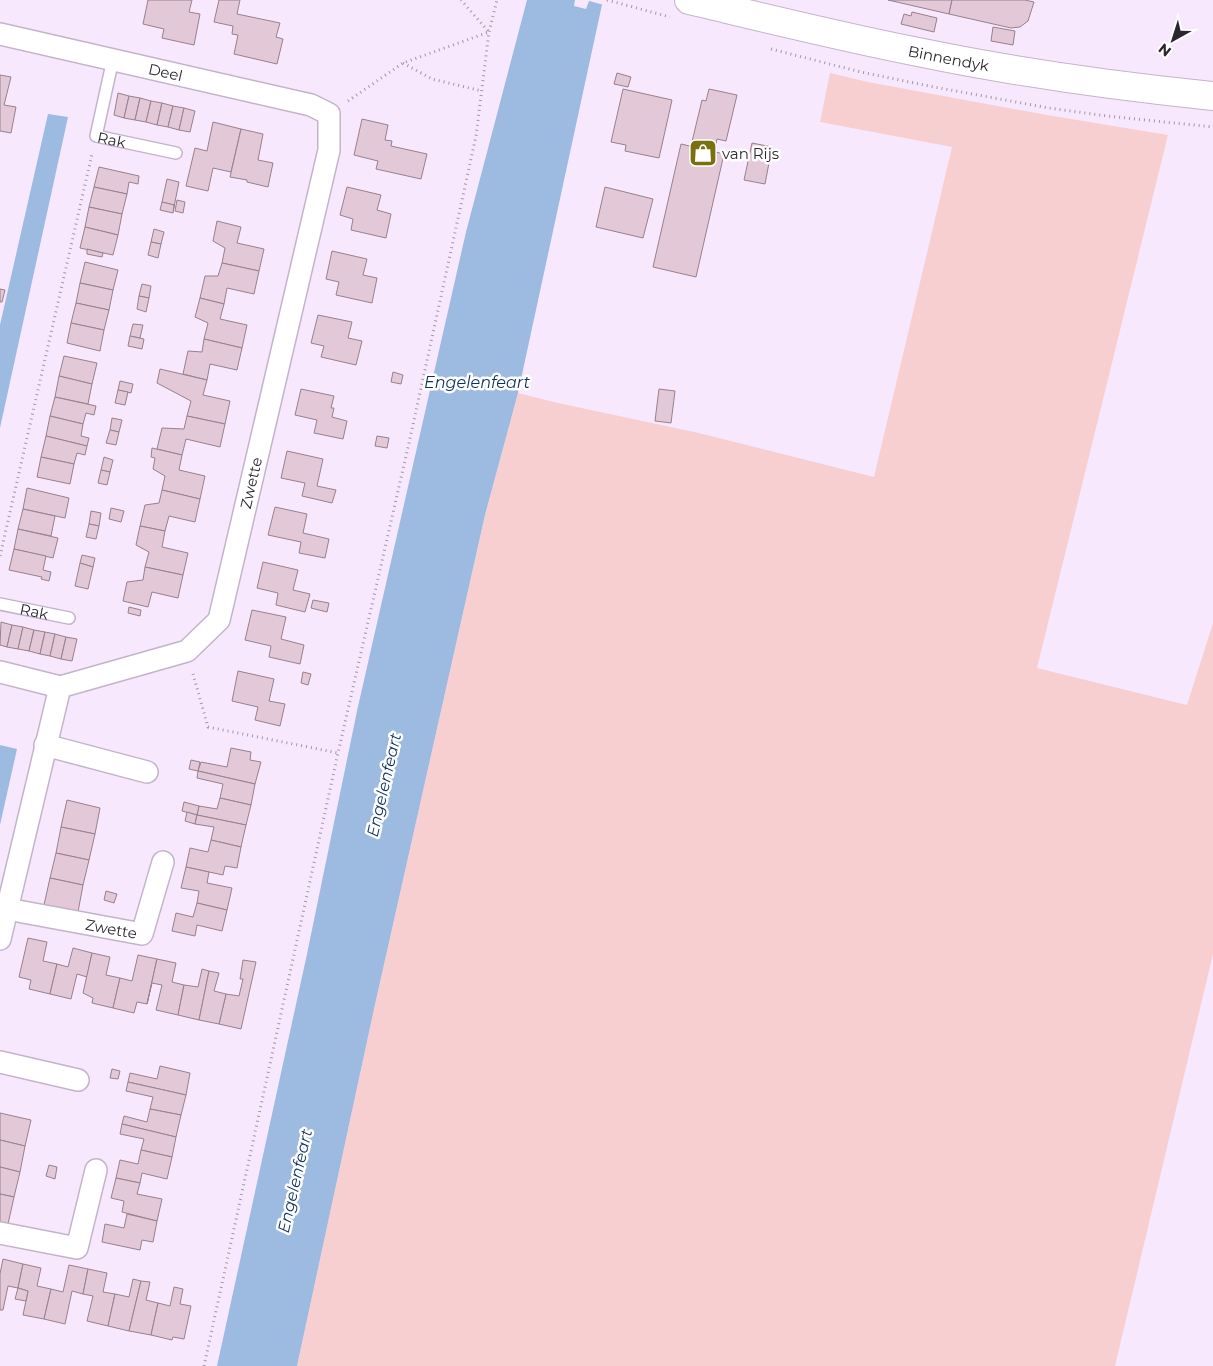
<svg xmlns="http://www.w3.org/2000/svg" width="1213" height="1366" font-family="Montserrat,sans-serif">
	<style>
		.green { fill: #f8cfd1 }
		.water { fill: #9dbae1 }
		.pier { fill: #f7e8fe }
		.building { fill: #e3c9d7; stroke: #98808c }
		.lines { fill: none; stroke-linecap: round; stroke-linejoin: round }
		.lane-casing { stroke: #c3b4c9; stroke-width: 14 }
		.street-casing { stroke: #c3b4c9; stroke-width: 24 }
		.secondary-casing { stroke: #c3b4c9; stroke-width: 30 }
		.path { stroke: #a297a7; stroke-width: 3; stroke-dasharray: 1 4; stroke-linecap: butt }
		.lane { stroke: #fff; stroke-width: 11 }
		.street { stroke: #fff; stroke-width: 21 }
		.secondary { stroke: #fff; stroke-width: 28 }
		.labels { text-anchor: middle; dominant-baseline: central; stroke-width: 5; stroke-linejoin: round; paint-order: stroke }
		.street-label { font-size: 15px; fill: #2c262e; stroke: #fff }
		.poi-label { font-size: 15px; fill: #2c262e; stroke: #fff; text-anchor: start }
		.water-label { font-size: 16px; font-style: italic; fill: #0a305f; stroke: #fff }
	</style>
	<rect width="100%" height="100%" fill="#f7e8fe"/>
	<path class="green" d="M 830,73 L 868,82 L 1047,115 L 1168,135 L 1037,668 L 1187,705 L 1213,623 L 1213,954 L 1115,1366 L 297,1366 L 374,1009 L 485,515 L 518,393 L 558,403 L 699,433 L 874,477 L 952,147 L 820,122 Z"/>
	<g class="water">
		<path d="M 527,0 L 603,0 L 518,393 L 485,515 L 374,1009 L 297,1366 L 217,1366 L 307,954 L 357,711 L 466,232 Z"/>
		<path d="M 48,114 L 68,117 L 0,428 L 0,325 Z"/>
		<path d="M 0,745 L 17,749 L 0,825 Z"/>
	</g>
	<path class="pier" d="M 575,0 L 605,0 L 604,5 L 589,1 L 586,9 L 574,6 Z"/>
	<g class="building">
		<path d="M 148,0 L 192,0 L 189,12 L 200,14 L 194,45 L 162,38 L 164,29 L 143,24 Z"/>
		<path d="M 219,0 L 240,0 L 237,14 L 280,23 L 276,37 L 283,39 L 277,64 L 234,54 L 238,35 L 232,34 L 233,26 L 214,22 Z"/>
		<path d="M 888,0 L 952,0 L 949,14 Z"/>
		<path d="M 952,0 L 1025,0 L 1034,2 L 1028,21 L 1020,27 L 1011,28 L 949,14 Z"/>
		<path d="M 912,12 L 937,18 L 934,32 L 901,24 L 904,14 L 911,16 Z"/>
		<path d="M 993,27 L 1015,31 L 1013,45 L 991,41 Z"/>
		<path d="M 617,73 L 631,77 L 628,87 L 614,84 Z"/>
		<path d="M 0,75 L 11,77 L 4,105 L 16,107 L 11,133 L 0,131 Z"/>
		<path d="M 623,89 L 672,100 L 659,158 L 625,151 L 626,145 L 611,142 Z"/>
		<path d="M 709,89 L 737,95 L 726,141 L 717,139 L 714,152 L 691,146 L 702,100 L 706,101 Z"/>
		<path d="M 118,93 L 129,96 L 124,118 L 114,115 Z"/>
		<path d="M 129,96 L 140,98 L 135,120 L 124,118 Z"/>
		<path d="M 140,98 L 151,101 L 146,122 L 135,120 Z"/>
		<path d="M 151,101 L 162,103 L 157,125 L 146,122 Z"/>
		<path d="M 162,103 L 173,106 L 168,127 L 157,125 Z"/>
		<path d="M 173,106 L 184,108 L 179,130 L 168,127 Z"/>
		<path d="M 184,108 L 195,111 L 190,132 L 179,130 Z"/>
		<path d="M 362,119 L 388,125 L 385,140 L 392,141 L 391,146 L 427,154 L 421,179 L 376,169 L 378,161 L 354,155 Z"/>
		<path d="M 213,122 L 241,129 L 231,172 L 213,168 L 208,191 L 186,186 L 195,148 L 207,151 Z"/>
		<path d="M 241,129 L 263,134 L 258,160 L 273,163 L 268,187 L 247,182 L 247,180 L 230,177 Z"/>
		<path d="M 752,143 L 772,147 L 765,184 L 744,180 Z"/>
		<path d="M 681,144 L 724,154 L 696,277 L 653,267 Z"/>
		<path d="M 99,167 L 139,176 L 138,184 L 129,182 L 127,194 L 94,187 Z"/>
		<path d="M 167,179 L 179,182 L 173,212 L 174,205 L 162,202 Z"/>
		<path d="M 94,187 L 127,194 L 122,214 L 89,207 Z"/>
		<path d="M 347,187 L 381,195 L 377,210 L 391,214 L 386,238 L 351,230 L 353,219 L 340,215 Z"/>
		<path d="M 605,187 L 653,199 L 643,238 L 596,227 Z"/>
		<path d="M 177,200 L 185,202 L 183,213 L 175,211 Z"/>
		<path d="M 162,202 L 174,205 L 173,213 L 160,210 Z"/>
		<path d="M 89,207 L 122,214 L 118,235 L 85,227 Z"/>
		<path d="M 217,221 L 241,227 L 237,243 L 264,249 L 259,271 L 222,263 L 225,248 L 213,241 Z"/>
		<path d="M 85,227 L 118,235 L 113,255 L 80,248 Z"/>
		<path d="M 154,229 L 164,232 L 161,244 L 151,242 Z"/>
		<path d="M 151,242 L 161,244 L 158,258 L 148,255 Z"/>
		<path d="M 87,249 L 103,253 L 102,257 L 87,254 Z"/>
		<path d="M 332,251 L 367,259 L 363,275 L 377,278 L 372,303 L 336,295 L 339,282 L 326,279 Z"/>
		<path d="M 85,262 L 118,270 L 113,290 L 80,283 Z"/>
		<path d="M 222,263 L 259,271 L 254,294 L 227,288 L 224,304 L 200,298 L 205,276 L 218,276 Z"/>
		<path d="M 80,283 L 113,290 L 109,310 L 76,303 Z"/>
		<path d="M 142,284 L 151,286 L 149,298 L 139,296 Z"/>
		<path d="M 0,289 L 5,290 L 2,302 L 0,302 Z"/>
		<path d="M 139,296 L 149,298 L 146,312 L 137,309 Z"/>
		<path d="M 200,298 L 224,304 L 220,319 L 247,325 L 242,348 L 204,339 L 208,323 L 195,317 Z"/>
		<path d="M 76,303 L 109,310 L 104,330 L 71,323 Z"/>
		<path d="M 318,315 L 352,322 L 348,338 L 362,341 L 356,365 L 321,357 L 324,346 L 311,343 Z"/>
		<path d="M 71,323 L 104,330 L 100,351 L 67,343 Z"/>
		<path d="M 133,324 L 143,325 L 140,338 L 130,336 Z"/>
		<path d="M 130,336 L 144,339 L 142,349 L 128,346 Z"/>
		<path d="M 204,339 L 242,348 L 237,370 L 210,364 L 207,380 L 183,374 L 188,351 L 202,352 Z"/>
		<path d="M 64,356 L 97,363 L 92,384 L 59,376 Z"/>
		<path d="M 160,369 L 207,380 L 203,395 L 230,401 L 225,424 L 187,416 L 191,401 L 157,383 Z"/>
		<path d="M 393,372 L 403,375 L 401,384 L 391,382 Z"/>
		<path d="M 59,376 L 92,384 L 88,404 L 55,397 Z"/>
		<path d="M 120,381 L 133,384 L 131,393 L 118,390 Z"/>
		<path d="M 301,389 L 334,396 L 331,408 L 334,408 L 332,417 L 347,421 L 343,439 L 314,433 L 317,420 L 295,415 Z"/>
		<path d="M 659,389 L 675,391 L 671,423 L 655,421 Z"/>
		<path d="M 118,390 L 128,392 L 125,405 L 115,403 Z"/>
		<path d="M 55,397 L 96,406 L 94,415 L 86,413 L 83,424 L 50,416 Z"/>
		<path d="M 50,416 L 83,424 L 81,436 L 89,438 L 87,446 L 46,436 Z"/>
		<path d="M 187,416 L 225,424 L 220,447 L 186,439 L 182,455 L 157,449 L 162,428 L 184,429 Z"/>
		<path d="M 112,418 L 122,420 L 119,432 L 110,430 Z"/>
		<path d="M 110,430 L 119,432 L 116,445 L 106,443 Z"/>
		<path d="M 46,436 L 87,446 L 85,455 L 77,453 L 74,464 L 41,457 Z"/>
		<path d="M 377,436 L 389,438 L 387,448 L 375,446 Z"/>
		<path d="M 152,448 L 182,455 L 179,470 L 205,476 L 200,499 L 162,490 L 165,476 L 153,469 L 155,458 L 151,457 Z"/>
		<path d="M 287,451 L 323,459 L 317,486 L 336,490 L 332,503 L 302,496 L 305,483 L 281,478 Z"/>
		<path d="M 41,457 L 74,464 L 70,484 L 37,477 Z"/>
		<path d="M 104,457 L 113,460 L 110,472 L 101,470 Z"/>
		<path d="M 101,470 L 110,472 L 107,485 L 98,483 Z"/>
		<path d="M 27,488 L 69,498 L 65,518 L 23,509 Z"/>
		<path d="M 162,490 L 200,499 L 195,522 L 169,516 L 165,531 L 140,526 L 145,505 L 159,503 Z"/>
		<path d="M 275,507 L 307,514 L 303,533 L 329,539 L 325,558 L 299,553 L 301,542 L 268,535 Z"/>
		<path d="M 111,508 L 124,511 L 121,522 L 109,519 Z"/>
		<path d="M 23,509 L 55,516 L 51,536 L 18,529 Z"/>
		<path d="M 91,511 L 101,513 L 99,526 L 89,524 Z"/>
		<path d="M 89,524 L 99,526 L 96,539 L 86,537 Z"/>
		<path d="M 140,526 L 165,531 L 162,547 L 188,553 L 183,575 L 145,567 L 149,552 L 136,545 Z"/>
		<path d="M 18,529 L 58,538 L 53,558 L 14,549 Z"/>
		<path d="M 14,549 L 46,556 L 43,570 L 51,572 L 49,581 L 41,579 L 42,577 L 9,570 Z"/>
		<path d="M 82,555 L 95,558 L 93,567 L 80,563 Z"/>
		<path d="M 263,562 L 298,570 L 293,590 L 310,594 L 305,612 L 276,605 L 278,593 L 257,588 Z"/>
		<path d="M 80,563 L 93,567 L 88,589 L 75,586 Z"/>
		<path d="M 145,567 L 183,575 L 178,598 L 152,592 L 148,607 L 123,601 L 127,582 L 143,580 Z"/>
		<path d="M 313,600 L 329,603 L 327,612 L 311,608 Z"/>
		<path d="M 129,607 L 141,610 L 140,616 L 128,613 Z"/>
		<path d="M 252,610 L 286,617 L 281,639 L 304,645 L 300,664 L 269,657 L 271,646 L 245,640 Z"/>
		<path d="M 1,622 L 12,625 L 7,647 L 0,645 Z"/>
		<path d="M 12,625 L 23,627 L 18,649 L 7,647 Z"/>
		<path d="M 23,627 L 34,630 L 29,651 L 18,649 Z"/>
		<path d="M 34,630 L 45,632 L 40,654 L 29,651 Z"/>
		<path d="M 45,632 L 55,634 L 50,656 L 40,654 Z"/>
		<path d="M 55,634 L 66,637 L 61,659 L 50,656 Z"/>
		<path d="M 66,637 L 77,639 L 72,661 L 61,659 Z"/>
		<path d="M 238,671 L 274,679 L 269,701 L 285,704 L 280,726 L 255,720 L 258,707 L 232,701 Z"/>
		<path d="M 303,672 L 311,674 L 308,685 L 301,683 Z"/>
		<path d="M 231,748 L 251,752 L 250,760 L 261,762 L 255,784 L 198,771 L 201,762 L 227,767 Z"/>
		<path d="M 191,760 L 200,762 L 198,771 L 189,769 Z"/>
		<path d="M 198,771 L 255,784 L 251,805 L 220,798 L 223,784 L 197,778 Z"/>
		<path d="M 220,798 L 251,805 L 246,825 L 197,815 L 199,806 L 217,809 Z"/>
		<path d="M 67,800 L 100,808 L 95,834 L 61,827 Z"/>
		<path d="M 184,802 L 199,806 L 197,815 L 182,811 Z"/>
		<path d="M 187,812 L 197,815 L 195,824 L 185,821 Z"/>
		<path d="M 197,815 L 246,825 L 241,847 L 211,840 L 214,827 L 195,824 Z"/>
		<path d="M 61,827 L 95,834 L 89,860 L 56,853 Z"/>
		<path d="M 211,840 L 241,847 L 237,868 L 225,866 L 223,875 L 186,867 L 190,848 L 208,852 Z"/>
		<path d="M 56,853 L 89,860 L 83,885 L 50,878 Z"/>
		<path d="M 186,867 L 209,872 L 207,883 L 232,888 L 227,910 L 197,903 L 199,891 L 181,888 Z"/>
		<path d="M 50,878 L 83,885 L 78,912 L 44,905 Z"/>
		<path d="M 106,891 L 117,894 L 114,903 L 104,900 Z"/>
		<path d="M 197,903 L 227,910 L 222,931 L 197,925 L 195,936 L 172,931 L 176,913 L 193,917 Z"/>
		<path d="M 28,938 L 47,942 L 43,961 L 57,964 L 50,994 L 29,989 L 31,980 L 19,977 Z"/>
		<path d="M 73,948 L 92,953 L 87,977 L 77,974 L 71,999 L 50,994 L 57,964 L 68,967 Z"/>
		<path d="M 92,953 L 110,957 L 106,975 L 120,978 L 113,1008 L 92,1003 L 93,998 L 83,993 Z"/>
		<path d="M 138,955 L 157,959 L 147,1004 L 137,1002 L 134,1013 L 113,1008 L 120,978 L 132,981 Z"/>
		<path d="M 157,959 L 176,963 L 172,982 L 184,985 L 178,1015 L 156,1010 L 162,985 L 152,983 L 147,1004 Z"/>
		<path d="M 243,960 L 256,962 L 241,1029 L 219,1024 L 226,994 L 239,996 L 243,979 L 240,979 Z"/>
		<path d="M 202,969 L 209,971 L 199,1020 L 178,1015 L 184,985 L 198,987 Z"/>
		<path d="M 209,971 L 219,973 L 214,991 L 226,994 L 219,1024 L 199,1020 Z"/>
		<path d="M 160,1066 L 190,1073 L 186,1095 L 128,1082 L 130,1073 L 157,1079 Z"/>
		<path d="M 112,1069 L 120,1071 L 118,1079 L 110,1078 Z"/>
		<path d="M 128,1082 L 186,1095 L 181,1115 L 150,1109 L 153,1097 L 126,1091 Z"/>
		<path d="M 150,1109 L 181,1115 L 176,1137 L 122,1124 L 124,1116 L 147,1122 Z"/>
		<path d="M 0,1113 L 31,1120 L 25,1146 L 0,1140 Z"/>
		<path d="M 122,1124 L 176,1137 L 172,1157 L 141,1150 L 144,1139 L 120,1134 Z"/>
		<path d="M 0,1140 L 25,1146 L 20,1172 L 0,1167 Z"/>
		<path d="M 141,1150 L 172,1157 L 167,1179 L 142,1173 L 140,1183 L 116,1178 L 120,1160 L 138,1164 Z"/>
		<path d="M 49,1165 L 57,1167 L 55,1179 L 46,1176 Z"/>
		<path d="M 0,1167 L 20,1172 L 14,1197 L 0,1194 Z"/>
		<path d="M 116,1178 L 140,1183 L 137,1194 L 162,1199 L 157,1221 L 122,1212 L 124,1201 L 111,1198 Z"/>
		<path d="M 0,1194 L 14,1197 L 8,1224 L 0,1222 Z"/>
		<path d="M 127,1214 L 157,1221 L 153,1242 L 142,1240 L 140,1250 L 102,1242 L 105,1224 L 124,1228 Z"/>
		<path d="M 3,1259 L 23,1264 L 18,1288 L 8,1286 L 3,1310 L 0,1310 L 0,1274 Z"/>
		<path d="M 23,1264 L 41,1268 L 37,1286 L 51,1289 L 44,1319 L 23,1315 L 28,1291 L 18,1288 Z"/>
		<path d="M 69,1265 L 88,1269 L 83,1294 L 72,1291 L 65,1324 L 44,1319 L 51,1289 L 63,1292 Z"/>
		<path d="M 88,1269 L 107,1273 L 103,1292 L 115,1294 L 108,1326 L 87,1321 L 93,1296 L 83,1294 Z"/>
		<path d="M 133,1279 L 141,1281 L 129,1331 L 108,1326 L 115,1294 L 129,1297 Z"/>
		<path d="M 141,1281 L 150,1282 L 146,1300 L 158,1303 L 151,1335 L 129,1331 Z"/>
		<path d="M 174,1287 L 183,1289 L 180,1304 L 191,1306 L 184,1339 L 173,1337 L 172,1340 L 151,1335 L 158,1303 L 170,1306 Z"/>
		<path d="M 18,1288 L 28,1291 L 26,1301 L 15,1299 Z"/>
	</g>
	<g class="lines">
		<defs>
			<g id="lane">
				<path id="s1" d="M 113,59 L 96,136 L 176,153"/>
				<path id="s2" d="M 0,604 L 69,618"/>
			</g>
			<g id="street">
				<path id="s3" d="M 0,34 L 311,105 L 329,114 L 329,150 L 219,620 L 187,651 L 60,687 L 0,939"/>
				<path d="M 0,672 L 60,687"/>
				<path d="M 45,745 L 147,772"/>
				<path id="s4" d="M 7,909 L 142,934 L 163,862"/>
				<path d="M 0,1062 L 78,1080"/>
				<path d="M 0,1233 L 77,1248 L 96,1170"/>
			</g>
			<g id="secondary">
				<path id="s5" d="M 689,0 C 765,18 841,37 918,52 C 1015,72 1114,86 1213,96"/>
			</g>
		</defs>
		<use href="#lane" class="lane-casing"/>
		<use href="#street" class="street-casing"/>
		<use href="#secondary" class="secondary-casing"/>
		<g class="path">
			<path d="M 607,0 L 670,17"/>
			<path d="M 771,49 L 861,72 L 934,87 L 1049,108 L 1107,116 L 1213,127"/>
			<path d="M 403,63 L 432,79 L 482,91"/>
			<path d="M 348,101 L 403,63 L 489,32 L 461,0"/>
			<path d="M 0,556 L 92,154"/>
			<path d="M 193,674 L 208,727 L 338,753"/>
			<path d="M 204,1366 L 338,753 L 409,443 L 476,136 L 489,32 L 497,0"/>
		</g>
		<use href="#lane" class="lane"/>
		<use href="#street" class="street"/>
		<use href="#secondary" class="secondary"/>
	</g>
	<defs>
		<symbol id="shop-square" viewBox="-11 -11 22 22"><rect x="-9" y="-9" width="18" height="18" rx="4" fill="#79700f" stroke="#fff"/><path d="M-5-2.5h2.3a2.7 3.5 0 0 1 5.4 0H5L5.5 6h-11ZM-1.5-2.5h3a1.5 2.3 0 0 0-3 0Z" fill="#fff"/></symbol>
	</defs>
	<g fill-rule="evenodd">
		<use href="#shop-square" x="687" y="137" width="32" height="32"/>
	</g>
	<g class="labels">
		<g class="street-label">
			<text stroke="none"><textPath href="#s5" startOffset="266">Binnendyk</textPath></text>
			<text stroke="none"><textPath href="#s3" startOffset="170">Deel</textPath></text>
			<text stroke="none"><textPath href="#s1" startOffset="95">Rak</textPath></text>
			<text transform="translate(251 483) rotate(-77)">Zwette</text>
			<text stroke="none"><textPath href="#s2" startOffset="35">Rak</textPath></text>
			<text stroke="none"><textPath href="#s4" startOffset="106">Zwette</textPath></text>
		</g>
		<g class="poi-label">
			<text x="722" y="153">van Rijs</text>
		</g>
		<g class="water-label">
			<text x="477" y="382">Engelenfeart</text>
			<text transform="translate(384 785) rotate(-77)">Engelenfeart</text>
			<text transform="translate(295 1181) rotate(-77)">Engelenfeart</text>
		</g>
	</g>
	<g transform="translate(1173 40) rotate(219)" stroke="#ffffff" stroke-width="4" paint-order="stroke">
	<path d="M0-4L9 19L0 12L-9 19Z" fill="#2c262e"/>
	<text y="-8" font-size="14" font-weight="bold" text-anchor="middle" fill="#2c262e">N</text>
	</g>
</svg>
